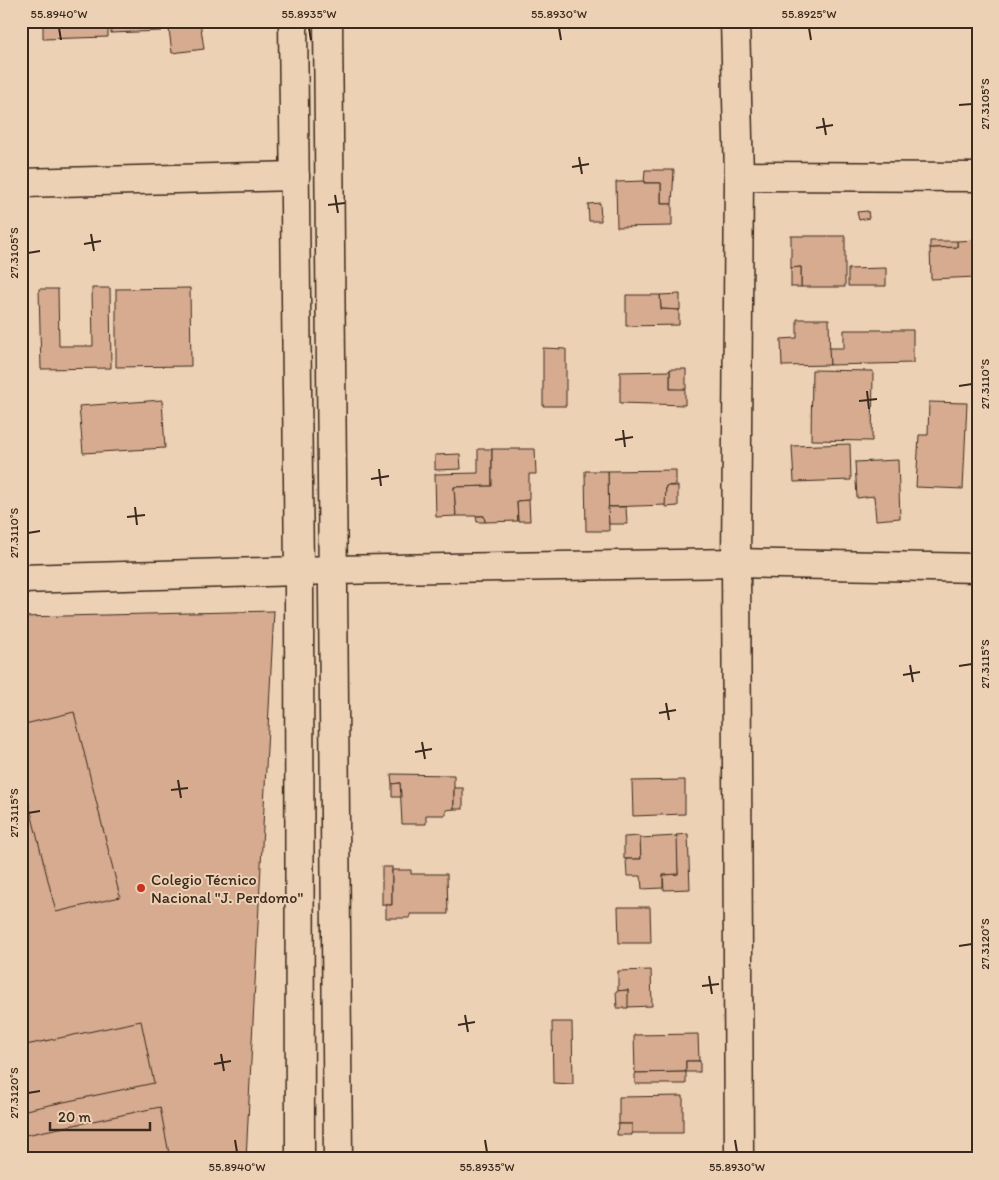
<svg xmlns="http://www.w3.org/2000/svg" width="999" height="1180" font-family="Itim,sans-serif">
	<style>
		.building { fill: #d6ab8f; stroke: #3b2a1e }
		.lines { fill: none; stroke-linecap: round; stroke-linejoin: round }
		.minor-casing { stroke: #3b2a1e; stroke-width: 31 }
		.major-casing { stroke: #3b2a1e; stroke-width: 31 }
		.minor { stroke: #edd1b4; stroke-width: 28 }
		.major { stroke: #edd1b4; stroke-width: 28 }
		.ticks { fill: none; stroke: #3b2a1e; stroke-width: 2 }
		.poi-dot { fill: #c8321e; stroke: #edd1b4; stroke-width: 2 }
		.labels { text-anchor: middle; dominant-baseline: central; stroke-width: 4; stroke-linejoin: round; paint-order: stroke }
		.poi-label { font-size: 16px; fill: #3b2a1e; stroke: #edd1b4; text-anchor: start }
		.neatline { fill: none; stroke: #3b2a1e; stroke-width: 2 }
		.ticks-label { font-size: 12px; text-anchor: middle; fill: #3b2a1e }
	</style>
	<rect width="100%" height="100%" fill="#edd1b4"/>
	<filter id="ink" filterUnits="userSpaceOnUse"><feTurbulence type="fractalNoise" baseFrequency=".02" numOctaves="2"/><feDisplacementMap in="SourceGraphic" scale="10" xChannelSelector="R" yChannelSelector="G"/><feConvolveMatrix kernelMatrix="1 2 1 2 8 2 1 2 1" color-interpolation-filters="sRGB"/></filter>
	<g filter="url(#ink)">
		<g class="building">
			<path d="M 43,21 L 108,21 L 108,37 L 43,39 Z"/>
			<path d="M 111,21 L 161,21 L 161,31 L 111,33 Z"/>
			<path d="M 168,21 L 200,21 L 204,49 L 172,53 Z"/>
			<path d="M 645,170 L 674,170 L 672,204 L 661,204 L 661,183 L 644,183 Z"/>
			<path d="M 644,181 L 644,183 L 661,183 L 661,204 L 672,204 L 672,226 L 617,227 L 616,182 Z"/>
			<path d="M 600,203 L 601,221 L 589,221 L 588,204 Z"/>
			<path d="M 868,211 L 869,218 L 859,220 L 857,212 Z"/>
			<path d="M 791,236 L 845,236 L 845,287 L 801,287 L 801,267 L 791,268 Z"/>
			<path d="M 976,240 L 977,277 L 931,279 L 930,248 L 957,247 L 957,241 Z"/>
			<path d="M 930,241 L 957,241 L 957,247 L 930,248 Z"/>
			<path d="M 801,267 L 801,287 L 791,287 L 791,268 Z"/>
			<path d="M 886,268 L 886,286 L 848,286 L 848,269 Z"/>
			<path d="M 92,288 L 110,288 L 111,368 L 41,369 L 39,289 L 58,289 L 59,346 L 93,346 Z"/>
			<path d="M 190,288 L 191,366 L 116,367 L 116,289 Z"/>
			<path d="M 680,294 L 680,310 L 661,309 L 660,295 Z"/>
			<path d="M 626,295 L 660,295 L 661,309 L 679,310 L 679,325 L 626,326 Z"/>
			<path d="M 797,319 L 829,319 L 830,365 L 782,366 L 781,339 L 797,338 Z"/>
			<path d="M 844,330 L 913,330 L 913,363 L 830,365 L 829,348 L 844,348 Z"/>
			<path d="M 543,348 L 566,349 L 566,406 L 543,406 Z"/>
			<rect x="975" y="364" width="3" height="19"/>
			<path d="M 670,369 L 686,369 L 686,390 L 670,389 Z"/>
			<path d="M 812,370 L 873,371 L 872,441 L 811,440 Z"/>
			<path d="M 670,371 L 670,389 L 685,389 L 685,405 L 620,403 L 620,372 Z"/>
			<path d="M 975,383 L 978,383 L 978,441 L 976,441 Z"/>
			<path d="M 162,400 L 165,448 L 83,453 L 79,406 Z"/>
			<path d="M 929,402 L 967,403 L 963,489 L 916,487 L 919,435 L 928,435 Z"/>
			<path d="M 850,444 L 851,480 L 794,482 L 792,446 Z"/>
			<path d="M 478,449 L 492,449 L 492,486 L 454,487 L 456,516 L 436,517 L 435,474 L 478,473 Z"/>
			<path d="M 492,449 L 535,449 L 536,474 L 529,474 L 529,500 L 517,501 L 518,521 L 485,522 L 484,516 L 456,516 L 454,487 L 492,486 Z"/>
			<path d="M 460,454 L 461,469 L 435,470 L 435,455 Z"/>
			<path d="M 898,460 L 900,518 L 876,520 L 874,496 L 857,498 L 855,462 Z"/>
			<path d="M 676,470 L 676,485 L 666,486 L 666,505 L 608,507 L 608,471 Z"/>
			<path d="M 585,471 L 608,471 L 609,531 L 586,531 Z"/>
			<path d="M 666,486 L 678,486 L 678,506 L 665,507 Z"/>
			<path d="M 529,500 L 530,521 L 518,521 L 517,501 Z"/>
			<path d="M 608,507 L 626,507 L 627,524 L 609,524 Z"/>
			<path d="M 476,516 L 484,516 L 485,522 L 477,522 Z"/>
			<path d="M 274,611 L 246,1159 L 21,1159 L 21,617 Z"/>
			<path d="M 74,712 L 120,897 L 56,912 L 21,773 L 21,725 Z"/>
			<path d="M 391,774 L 454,775 L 454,809 L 446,810 L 446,815 L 426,815 L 426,824 L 402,824 L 400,783 L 392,784 Z"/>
			<path d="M 685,780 L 685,814 L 633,816 L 632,781 Z"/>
			<path d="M 400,783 L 401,797 L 392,797 L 392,784 Z"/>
			<rect x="454" y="788" width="9" height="21"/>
			<path d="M 688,834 L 690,889 L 664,890 L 663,875 L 678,874 L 676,835 Z"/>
			<path d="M 640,836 L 641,859 L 624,859 L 624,837 Z"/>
			<path d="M 677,836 L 678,874 L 663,875 L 663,888 L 642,889 L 641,876 L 627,876 L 626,859 L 641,859 L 640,838 Z"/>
			<rect x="382" y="867" width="10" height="38"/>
			<path d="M 392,870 L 411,870 L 411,874 L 447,874 L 448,914 L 410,914 L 410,918 L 386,918 L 386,905 L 392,905 Z"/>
			<path d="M 618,907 L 650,907 L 651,943 L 619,943 Z"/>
			<path d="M 651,970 L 652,1006 L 627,1007 L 628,990 L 618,991 L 618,971 Z"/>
			<path d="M 628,990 L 628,1008 L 617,1008 L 616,991 Z"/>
			<path d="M 141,1021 L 154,1083 L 21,1111 L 21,1046 Z"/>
			<path d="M 552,1022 L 572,1022 L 573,1084 L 553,1083 Z"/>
			<path d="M 698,1034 L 699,1061 L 686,1061 L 686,1072 L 635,1073 L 634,1035 Z"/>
			<rect x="686" y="1061" width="14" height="11"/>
			<path d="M 686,1072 L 686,1084 L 635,1084 L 635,1073 Z"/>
			<path d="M 683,1096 L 683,1133 L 631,1133 L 632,1124 L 619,1124 L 619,1097 Z"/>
			<path d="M 160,1107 L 170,1159 L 21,1159 L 21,1136 Z"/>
			<path d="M 618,1124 L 632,1124 L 632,1135 L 617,1135 Z"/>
		</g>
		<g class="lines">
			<defs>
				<g id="minor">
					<path d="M 735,21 L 739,176 L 736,563 L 739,1159"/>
					<path d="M 739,176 L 978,177"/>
					<path d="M 21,183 L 295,176"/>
					<path d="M 21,579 L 333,570 L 736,563 L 978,568"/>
				</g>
				<g id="major">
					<path d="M 293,21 L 299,571 L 300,1159"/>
					<path d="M 328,21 L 338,1159"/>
				</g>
			</defs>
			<use href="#minor" class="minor-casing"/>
			<use href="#major" class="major-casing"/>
			<use href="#minor" class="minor"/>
			<use href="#major" class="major"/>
		</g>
	</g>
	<path class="ticks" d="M 59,28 L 61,40M 309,28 L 311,40M 559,28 L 561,40M 809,28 L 811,40M 959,105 L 972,104M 823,118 L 826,135M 816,128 L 833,125M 579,157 L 582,174M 572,167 L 589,164M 335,195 L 338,213M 328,205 L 345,203M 91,234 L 94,251M 84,244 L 101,241M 28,253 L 40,251M 959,386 L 972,384M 867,391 L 869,409M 859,401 L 877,399M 623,430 L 625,447M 615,440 L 633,437M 379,469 L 381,486M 371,479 L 389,476M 135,507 L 137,525M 127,517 L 145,515M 28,533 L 40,531M 910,665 L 913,682M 959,666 L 972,664M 903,675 L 920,672M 666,703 L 669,720M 659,713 L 676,710M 422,742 L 425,759M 415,752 L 432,749M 178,780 L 181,798M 171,790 L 188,788M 28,813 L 40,811M 959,946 L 972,944M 709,976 L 712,994M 702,986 L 719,984M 465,1015 L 468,1032M 458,1025 L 475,1022M 221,1054 L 224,1071M 214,1064 L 231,1061M 28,1093 L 40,1091M 235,1140 L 237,1152M 485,1140 L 487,1152M 735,1140 L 737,1152"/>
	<circle class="poi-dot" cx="141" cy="888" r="5"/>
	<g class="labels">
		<g class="poi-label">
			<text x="151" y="879">Colegio Técnico<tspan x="151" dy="18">Nacional "J. Perdomo"</tspan></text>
		</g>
	</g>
	<rect width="999" height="1180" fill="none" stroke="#edd1b4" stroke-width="55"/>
	<path d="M50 1122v8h100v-8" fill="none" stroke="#3b2a1e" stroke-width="2.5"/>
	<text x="58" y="1122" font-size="15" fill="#3b2a1e" stroke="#edd1b4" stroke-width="4" paint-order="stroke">20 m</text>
	<rect x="28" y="28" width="944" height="1124" class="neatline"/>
	<g class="ticks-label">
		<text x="59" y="18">55.8940°W</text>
		<text x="309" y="18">55.8935°W</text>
		<text x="559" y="18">55.8930°W</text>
		<text x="809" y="18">55.8925°W</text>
		<text transform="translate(985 104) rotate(-90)" y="4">27.3105°S</text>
		<text transform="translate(14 253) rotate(-90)" y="4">27.3105°S</text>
		<text transform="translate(985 384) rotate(-90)" y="4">27.3110°S</text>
		<text transform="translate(14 533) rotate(-90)" y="4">27.3110°S</text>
		<text transform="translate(985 664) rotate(-90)" y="4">27.3115°S</text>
		<text transform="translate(14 813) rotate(-90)" y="4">27.3115°S</text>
		<text transform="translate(985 944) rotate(-90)" y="4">27.3120°S</text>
		<text transform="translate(14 1093) rotate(-90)" y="4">27.3120°S</text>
		<text x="237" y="1171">55.8940°W</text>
		<text x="487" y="1171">55.8935°W</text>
		<text x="737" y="1171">55.8930°W</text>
	</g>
</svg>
